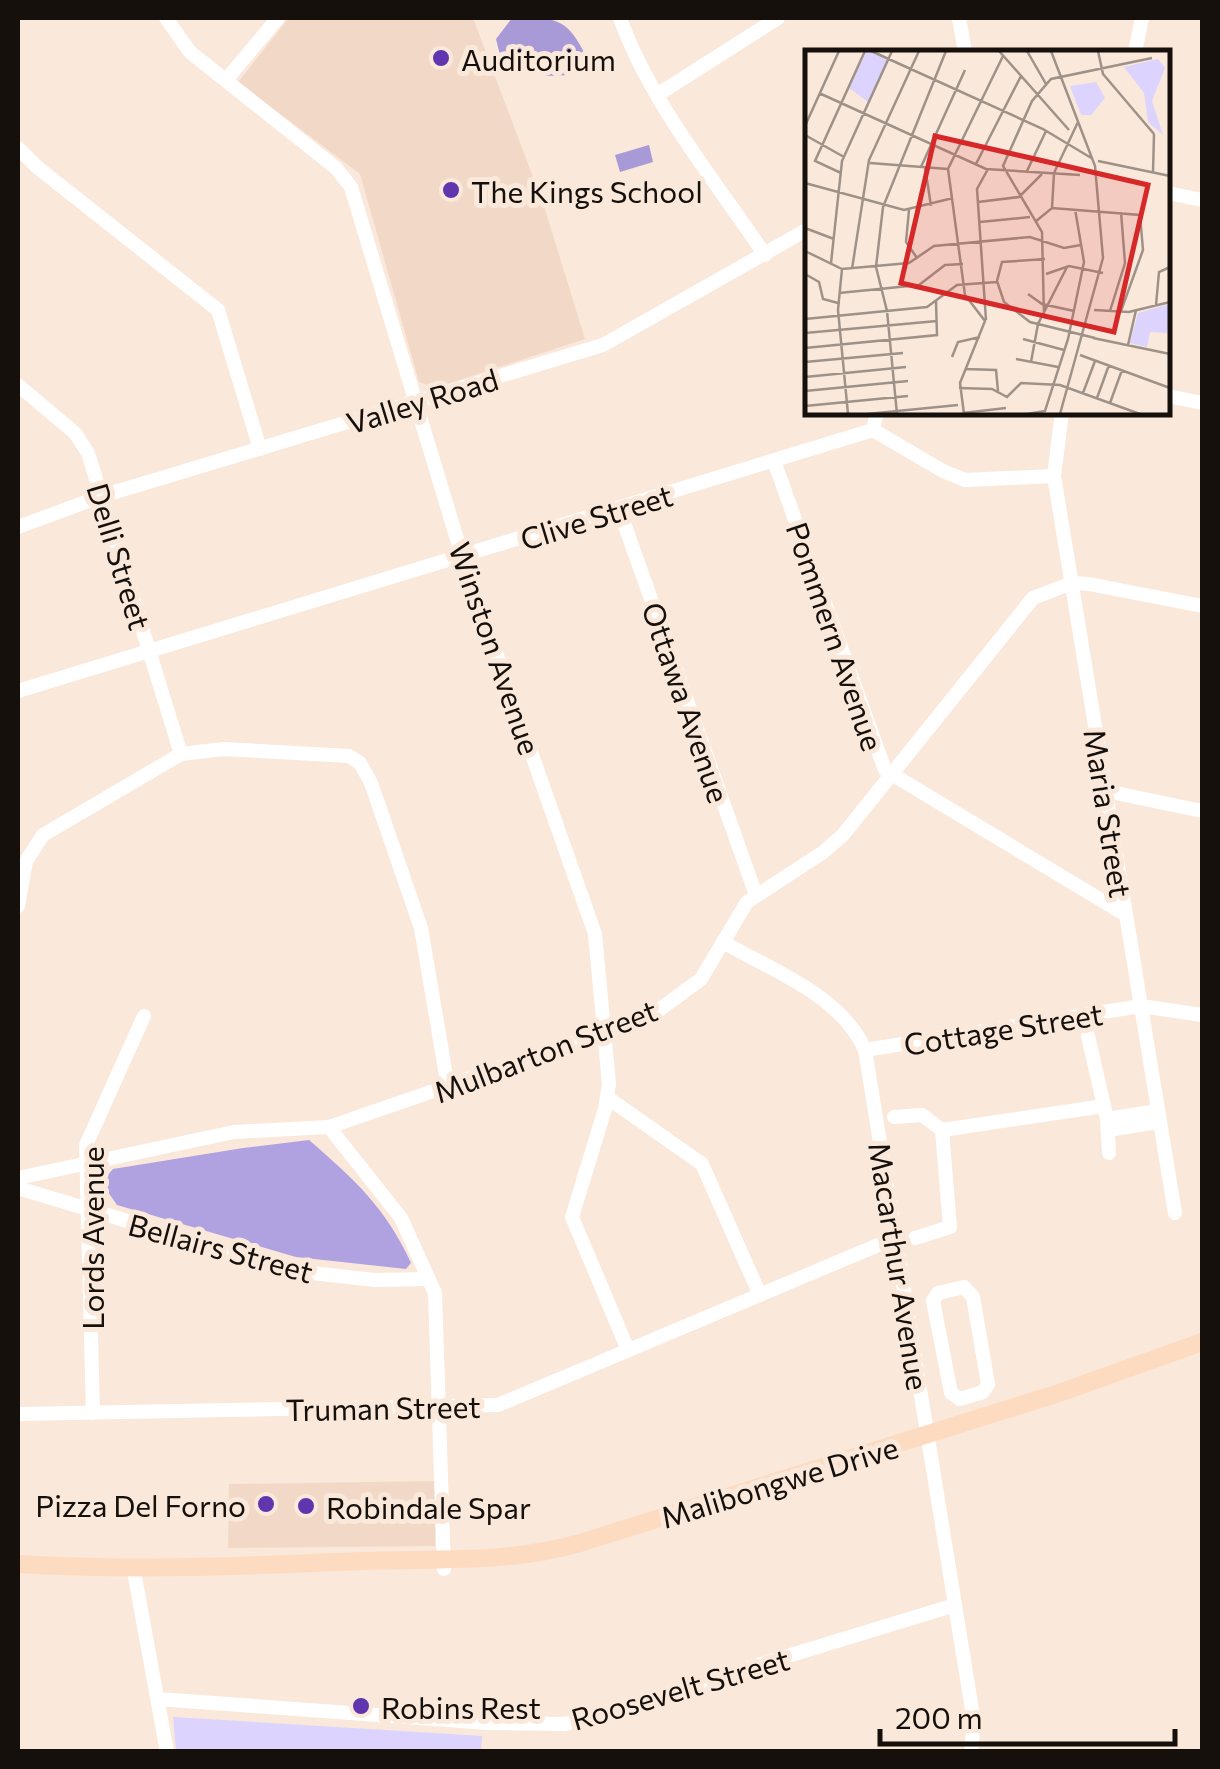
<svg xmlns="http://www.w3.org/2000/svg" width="1220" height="1769" font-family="Commissioner,sans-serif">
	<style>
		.built { fill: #f2d9c7 }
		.green { fill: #dcd3fe }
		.forest { fill: #b0a1e0 }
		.water { fill: #a899d7 }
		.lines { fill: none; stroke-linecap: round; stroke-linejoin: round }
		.minor { stroke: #fff; stroke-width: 14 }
		.major { stroke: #fddbc1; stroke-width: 18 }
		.poi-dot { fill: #6035ad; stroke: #fae8db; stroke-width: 4 }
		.labels { text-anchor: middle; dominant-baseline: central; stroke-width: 10; stroke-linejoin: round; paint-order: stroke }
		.poi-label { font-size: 30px; fill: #15100b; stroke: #fae8db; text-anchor: start }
		.street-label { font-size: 30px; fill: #15100b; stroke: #fae8db }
		.inset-road { fill: none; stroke: #9e9288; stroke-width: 2.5 }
		.view { fill: #d62828; fill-opacity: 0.15; stroke: #d62828; stroke-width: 5 }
		.inset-edge { fill: none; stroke: #15100b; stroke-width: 5 }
	</style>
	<rect width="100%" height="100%" fill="#fae8db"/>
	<g class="built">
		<path d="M 289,18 L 473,18 L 544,206 L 585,339 L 435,388 L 419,382 L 360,174 L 238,82 Z"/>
		<path d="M 435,1481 L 435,1546 L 228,1548 L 229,1484 Z"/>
	</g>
	<path class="green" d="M 173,1717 L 482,1736 L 481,1751 L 176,1751 Z"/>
	<path class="forest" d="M 309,1140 C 355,1180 385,1207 411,1263 L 406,1269 L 296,1257 L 117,1205 L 108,1192 L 105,1178 L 113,1169 L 243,1148 Z"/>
	<g class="water">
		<path d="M 512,18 C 557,18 566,16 587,58 L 570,75 L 545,76 L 502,63 L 496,39 Z"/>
		<path d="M 649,145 L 653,162 L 620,172 L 615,155 Z"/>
	</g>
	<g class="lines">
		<g class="minor">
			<path d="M 166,18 L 190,52 L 336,168 L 351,187 L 462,556 L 595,934 L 609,1084 L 605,1109 L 572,1217 L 628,1350"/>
			<path d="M 620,18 C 651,104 714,179 765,255"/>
			<path d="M 959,18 L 965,52"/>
			<path d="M 1135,52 L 1142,18"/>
			<path d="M 226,80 L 278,18"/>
			<path d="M 657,95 L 778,18"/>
			<path d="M 18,148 L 37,167 L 218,310 L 260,449"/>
			<path d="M 1168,193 L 1202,200"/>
			<path d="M 18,385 L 75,433 L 88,453 L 181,754"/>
			<path d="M 1168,396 L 1202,403"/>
			<path d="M 1062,412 L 1054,476 L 1175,1213"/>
			<path d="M 873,430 L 877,412"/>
			<path d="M 774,461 L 885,770 L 1126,915"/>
			<path d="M 619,509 L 756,895"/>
			<path d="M 18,527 L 102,496 L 603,345 L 808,229"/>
			<path d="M 18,691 L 873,430 L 943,471 L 965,480 L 1054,476"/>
			<path d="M 1106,791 L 1202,811"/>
			<path d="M 18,906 L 26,861 L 43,835 L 181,754 L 223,749 L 349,756 L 360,763 L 371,783 L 421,928 L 448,1087"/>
			<path d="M 723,942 C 773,971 841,995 865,1050 L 974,1722 L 971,1752"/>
			<path d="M 1088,1036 L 1107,1119 L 1109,1153"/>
			<path d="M 865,1050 L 1141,1006 L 1202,1015"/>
			<path d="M 608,1098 L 702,1164 L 760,1295"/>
			<path d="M 894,1117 L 922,1115 L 942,1130 L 950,1227 L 915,1238"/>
			<path d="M 1107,1119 L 1157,1111"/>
			<path d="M 329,1127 L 401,1218 L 435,1293 L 444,1569"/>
			<path d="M 942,1130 L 1104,1106"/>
			<path d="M 1108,1130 L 1158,1122"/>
			<path d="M 18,1178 L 234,1132 L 329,1127 L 639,1020 L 659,1010 L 701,979 L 747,902 L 822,853 L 842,836 L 1033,598 L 1072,583 L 1089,584 L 1202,606"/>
			<path d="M 18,1188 L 294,1271 L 375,1280 L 429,1279"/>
			<path d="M 964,1287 L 973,1297 L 988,1384 L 983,1392 L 960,1399 L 951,1393 L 933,1301 L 938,1293 Z"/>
			<path d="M 93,1413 L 86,1145 L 144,1016"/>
			<path d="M 18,1414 L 498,1405 L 895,1238"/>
			<path d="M 133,1566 L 167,1752"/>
			<path d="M 158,1699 L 488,1723 L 565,1724 L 955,1605"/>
		</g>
		<path class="major" d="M 18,1564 C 131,1571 247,1566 360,1561 C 435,1558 507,1564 580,1543 L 1059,1393 L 1202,1342"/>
	</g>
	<g class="poi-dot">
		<circle cx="441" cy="58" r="10"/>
		<circle cx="451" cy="190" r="10"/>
		<circle cx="266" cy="1504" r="10"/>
		<circle cx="306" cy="1506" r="10"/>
		<circle cx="361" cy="1706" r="10"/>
	</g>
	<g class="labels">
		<g class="poi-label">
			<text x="461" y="58">Auditorium</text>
			<text x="471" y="190">The Kings School</text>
			<text x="246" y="1504" text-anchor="end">Pizza Del Forno</text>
			<text x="326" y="1506">Robindale Spar</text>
			<text x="381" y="1706">Robins Rest</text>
		</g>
		<g class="street-label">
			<text transform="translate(422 400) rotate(-17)">Valley Road</text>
			<text transform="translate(596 516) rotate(-17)">Clive Street</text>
			<text transform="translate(120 556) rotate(73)">Delli Street</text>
			<text transform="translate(836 636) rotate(71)">Pommern Avenue</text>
			<text transform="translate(496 648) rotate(71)">Winston Avenue</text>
			<text transform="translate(687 702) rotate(71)">Ottawa Avenue</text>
			<text transform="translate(1109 813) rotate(81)">Maria Street</text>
			<text transform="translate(1003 1028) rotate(-9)">Cottage Street</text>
			<text transform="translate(545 1050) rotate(-21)">Mulbarton Street</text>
			<text transform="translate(91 1238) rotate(-90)">Lords Avenue</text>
			<text transform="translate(221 1247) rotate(15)">Bellairs Street</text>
			<text transform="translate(900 1266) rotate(81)">Macarthur Avenue</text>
			<text transform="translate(383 1407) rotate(-1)">Truman Street</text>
			<text transform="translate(779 1481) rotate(-17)">Malibongwe Drive</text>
			<text transform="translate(680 1688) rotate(-16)">Roosevelt Street</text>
		</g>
	</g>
	<g transform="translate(805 50)">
		<rect width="365" height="365" fill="#fae8db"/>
		<path d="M 62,1 L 82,10 L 63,52 L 44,38 ZM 353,9 L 360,18 L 347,51 L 358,85 L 343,72 L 339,43 L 319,17 ZM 291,32 L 300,48 L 286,65 L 276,65 L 265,36 ZM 365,254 L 362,283 L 345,282 L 342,297 L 325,293 L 333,263 Z" fill="#dcd3fe"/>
		<path class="inset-road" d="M 66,1 L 238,79 L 288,109M 194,1 L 264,80M 222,1 L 241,34M 246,1 L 290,116 L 298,208 L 255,364M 293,1 L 298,24 L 349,84M 14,43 L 181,119 L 275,125M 0,76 L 34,1M 0,85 L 39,107M 293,111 L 365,126M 65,113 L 143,119M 171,114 L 216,26M 116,117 L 160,20M 120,117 L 126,156M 222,121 L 241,81M 36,123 L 10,111 L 60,1M 348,123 L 349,84M 0,133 L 99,160 L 148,148M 365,149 L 365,180M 173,152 L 214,147 L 237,124M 247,158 L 249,123 L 273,72M 104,160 L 101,192 L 112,208M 175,172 L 225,167M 230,172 L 247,158 L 335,165 L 338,200 L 316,261M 0,178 L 29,189M 0,201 L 37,219 L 104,213 L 129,196 L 225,187 L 259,198 L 276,195M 240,209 L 197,212 L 192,231 L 199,252 L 225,272 L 290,288M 26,213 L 37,111 L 87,1M 37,219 L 33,260 L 43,364M 47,219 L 64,110 L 114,1M 0,224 L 14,232 L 18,249 L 33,253M 241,224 L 264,216 L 298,223M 34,243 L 114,235 L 140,215 L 158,214M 223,244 L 237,254 L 269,261M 351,255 L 354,222 L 365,217M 289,260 L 324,262 L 365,252M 305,261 L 320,213 L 316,162M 239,266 L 237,182 L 198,116 L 227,51 L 246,29 L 347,8M 0,269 L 122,257 L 152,235 L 192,232M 181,270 L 172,139 L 183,119M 0,283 L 132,271M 288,288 L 365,304M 218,289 L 259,300M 323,295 L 331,260M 0,298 L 132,285 L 131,251M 275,305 L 365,338M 147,307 L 153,292 L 175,287M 211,309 L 253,317M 0,312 L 98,303M 226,312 L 233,274 L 262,217M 160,319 L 191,320 L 193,341M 0,327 L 101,317M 154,338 L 187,339 L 202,347 L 216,333 L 255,335 L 335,364M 0,341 L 103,331M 278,343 L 290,311M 292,348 L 304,315M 305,353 L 317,320M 0,356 L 103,346M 158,363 L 201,358M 62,364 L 153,355M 92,364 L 82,261 L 71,217 L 78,157 L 141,1M 159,364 L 155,333 L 180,271 L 160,245 L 143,119 L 198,6M 222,364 L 240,361 L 263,289 L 279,212 L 270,159"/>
		<path class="view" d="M 130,86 L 343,135 L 309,282 L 96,233 Z"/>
		<rect width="365" height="365" class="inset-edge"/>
	</g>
	<rect width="1220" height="1769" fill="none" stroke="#15100b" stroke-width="40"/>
	<path d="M880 1729v15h295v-15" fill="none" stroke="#15100b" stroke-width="5"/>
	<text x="895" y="1729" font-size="30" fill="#15100b" stroke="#fae8db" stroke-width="8" paint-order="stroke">200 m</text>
</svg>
